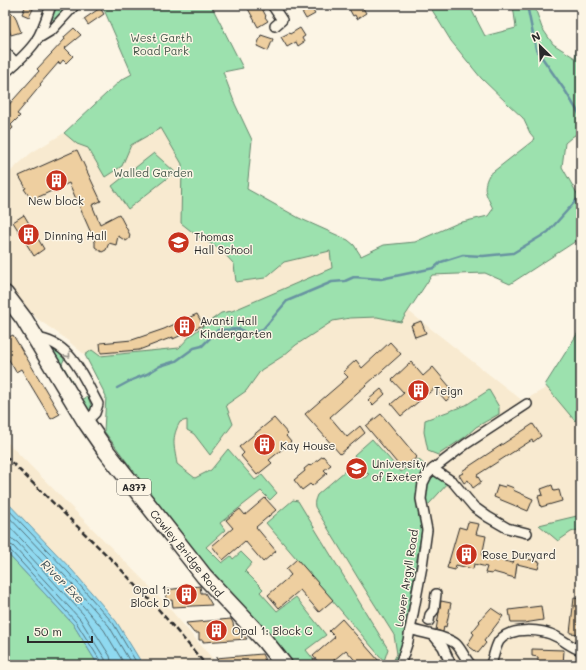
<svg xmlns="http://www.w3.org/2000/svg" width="586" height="670" font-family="Mali,sans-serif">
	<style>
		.built { fill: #f8ead0 }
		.green { fill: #9ce1ae; stroke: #64866c }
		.water { fill: #8fd9f0; stroke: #6793a1 }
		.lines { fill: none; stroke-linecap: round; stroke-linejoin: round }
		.shore { stroke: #53717a; stroke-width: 1 }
		.stream { stroke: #6793a1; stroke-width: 2.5 }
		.building { fill: #eecfa0; stroke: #2b2b2b }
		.minor-casing { stroke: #2b2b2b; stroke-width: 12 }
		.trunk-casing { stroke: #2b2b2b; stroke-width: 19 }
		.minor { stroke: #fcf5e5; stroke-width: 9 }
		.trunk { stroke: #fcf5e5; stroke-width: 16 }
		.rail { stroke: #2b2b2b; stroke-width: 2.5; stroke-dasharray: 6 3; stroke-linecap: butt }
		.oneway { stroke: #949088 }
		.labels { text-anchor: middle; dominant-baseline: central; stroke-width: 3; stroke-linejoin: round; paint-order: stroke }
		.shield { fill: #fcf5e5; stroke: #6a6863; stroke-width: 1 }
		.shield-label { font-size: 10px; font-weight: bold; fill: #2b2b2b }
		.park-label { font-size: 11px; fill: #47584c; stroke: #fcf5e5 }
		.poi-label { font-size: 11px; fill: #2b2b2b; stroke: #fcf5e5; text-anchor: start }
		.street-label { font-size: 11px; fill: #2b2b2b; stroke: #fcf5e5 }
		.water-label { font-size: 12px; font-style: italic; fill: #44565c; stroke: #fcf5e5 }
	</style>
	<rect width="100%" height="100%" fill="#fcf5e5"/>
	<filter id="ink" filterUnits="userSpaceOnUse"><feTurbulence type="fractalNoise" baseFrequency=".025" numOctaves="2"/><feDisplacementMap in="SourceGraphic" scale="8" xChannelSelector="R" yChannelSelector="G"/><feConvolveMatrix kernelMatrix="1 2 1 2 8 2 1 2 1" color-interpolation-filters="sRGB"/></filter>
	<g filter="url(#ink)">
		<g class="built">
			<path d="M 223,72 L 235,104 L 252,140 L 247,189 L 299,218 L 348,240 L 354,245 L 366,262 L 356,270 L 523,401 L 581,368 L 581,665 L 291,665 L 205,568 L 104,431 L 106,396 L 85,355 L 62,336 L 36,318 L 5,282 L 5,177 L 14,168 L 31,153 L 64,133 L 121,80 Z"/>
			<path d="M 5,440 L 156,593 L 218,665 L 143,665 L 116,621 L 72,570 L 5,500 Z"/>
		</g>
		<g class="green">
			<path d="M 56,5 L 67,5 L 56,20 L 52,19 Z"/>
			<path d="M 102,5 L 211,5 L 243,68 L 223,72 L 235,104 L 252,140 L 247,189 L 299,218 L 348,240 L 354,245 L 361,256 L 384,245 L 415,242 L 458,223 L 488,216 L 493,209 C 487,195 481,190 489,175 L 535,139 L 530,133 L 523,118 L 508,104 L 481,78 L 451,41 L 429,5 L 469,5 L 485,36 L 516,28 L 513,5 L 534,5 L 542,28 L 553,44 L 575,58 L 578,41 L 581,40 L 581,131 L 572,137 L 565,143 L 562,167 L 579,197 L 581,204 L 581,227 L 576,241 L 510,284 L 485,273 L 432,275 L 401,322 L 377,317 L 350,318 L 333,321 L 296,345 L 283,356 L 261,370 L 246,391 L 226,405 L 233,424 L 210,455 L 194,434 L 187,430 L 187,420 L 180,422 C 171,438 174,446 177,464 L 195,478 L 211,470 L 228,449 L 255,480 L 262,475 L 277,493 L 270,500 L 261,491 L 220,523 L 225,530 L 206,547 L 222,563 L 231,556 L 233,559 L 241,552 L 252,563 L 245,571 L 263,589 L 260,592 L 277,611 L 296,597 L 326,635 L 306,650 L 318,665 L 291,665 L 205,568 L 104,431 L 106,396 L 85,355 L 92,350 L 100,356 L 179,348 L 191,335 L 221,313 L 232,311 L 332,268 L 330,251 L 284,262 L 265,278 L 236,282 L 234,264 L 221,250 L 196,235 L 181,223 L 182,164 L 161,128 L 131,145 L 122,166 L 105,177 L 88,148 L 77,144 L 64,133 L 121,80 L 132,74 Z"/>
			<path d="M 154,153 L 175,172 L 128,209 L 112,186 Z"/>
			<path d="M 581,328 L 581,413 L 575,421 L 545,385 Z"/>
			<path d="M 54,347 L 65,357 L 62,364 L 71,379 L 80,397 L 83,399 L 88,397 L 92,408 L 91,412 L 89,412 L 51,349 Z"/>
			<path d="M 489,390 L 499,407 L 499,414 L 476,427 L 465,437 L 438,455 L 428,451 L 424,432 L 425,420 L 466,405 Z"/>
			<path d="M 372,439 L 401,472 L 418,459 L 426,466 L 426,471 L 432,477 L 439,474 L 449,482 L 429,504 L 419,508 L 422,529 L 401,652 L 396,665 L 391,665 L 397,654 L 394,635 L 358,578 L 315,507 C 314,502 315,500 317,495 L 346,470 L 354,476 L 365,478 L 369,474 L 366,473 L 354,455 Z"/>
			<path d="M 293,500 L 298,501 L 388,649 L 384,661 L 266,523 Z"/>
			<path d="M 581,515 L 581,529 L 571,532 L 558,541 L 539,525 Z"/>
			<path d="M 5,551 L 73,624 L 98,665 L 5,665 Z"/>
		</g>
		<path class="water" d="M 5,500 L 72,570 L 116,621 L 143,665 L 98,665 L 73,624 L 5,551 Z"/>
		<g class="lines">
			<g class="shore">
				<path d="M 5,506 L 69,573 L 113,623 L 138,665"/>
				<path d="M 5,513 L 65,576 L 109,626 L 132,665"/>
				<path d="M 5,522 L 61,581 L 104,630 L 125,665"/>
				<path d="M 5,537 L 12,539 L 17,542 L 84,615 L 110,656 L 112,665"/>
				<path d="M 5,543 L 13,546 L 80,619 L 105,659 L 106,665"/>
				<path d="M 5,549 L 10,550 L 76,622 L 101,662 L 101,665"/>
			</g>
			<g class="stream">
				<path d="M 527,5 L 536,49 L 566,92 L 581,117"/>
				<path d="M 117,388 L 132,380 L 147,374 L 160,366 L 176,361 L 194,348 L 202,346 L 218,330 L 240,329 L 248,334 L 263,329 L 287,301 L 332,282 L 345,281 L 354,277 L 381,279 L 434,268 L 441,262 L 463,255 L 483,256 L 513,253 L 548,232 L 581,195"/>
			</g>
		</g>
		<g class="building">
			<path d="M 26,5 L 35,5 L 29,17 L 22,14 Z"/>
			<path d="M 246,5 L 260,5 L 266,16 L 265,17 L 268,21 L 258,27 Z"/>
			<path d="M 298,5 L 309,5 L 315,14 L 306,19 Z"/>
			<path d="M 347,5 L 361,5 L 366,13 L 357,19 L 355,15 L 353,16 Z"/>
			<path d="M 5,6 L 15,16 L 21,32 L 11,35 L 5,19 Z"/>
			<path d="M 100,8 L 104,14 L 88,25 L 84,19 Z"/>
			<path d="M 74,28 L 81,35 L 65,48 L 73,56 L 66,63 L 63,60 L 60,64 L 59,62 L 40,84 L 41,85 L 17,114 L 20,116 L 11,125 L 13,128 L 5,135 L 5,109 L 39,71 L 37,69 L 65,39 L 64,37 Z"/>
			<path d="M 300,28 L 305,36 L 302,38 L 304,42 L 298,46 L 296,42 L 287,47 L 281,37 L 289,33 L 290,34 Z"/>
			<path d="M 261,35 L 273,39 L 268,51 L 257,46 Z"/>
			<path d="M 77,150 L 101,201 L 92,205 L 100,224 L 119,214 L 130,235 L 129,239 L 126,241 L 118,236 L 116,245 L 109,243 L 106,250 L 102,252 L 95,247 L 95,242 L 69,183 L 32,200 L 24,189 L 26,188 L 19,176 Z"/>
			<path d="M 24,215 L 44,249 L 34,256 L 13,222 Z"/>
			<path d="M 197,314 L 203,325 L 173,339 L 173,337 L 139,350 L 101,353 L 100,343 L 132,340 L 164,329 Z"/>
			<path d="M 421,321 L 426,333 L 415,337 L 411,325 Z"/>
			<path d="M 13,335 L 60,414 L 51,419 L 21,369 L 16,372 L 5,353 L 5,339 Z"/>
			<path d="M 390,342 L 401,354 L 330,417 L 347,437 L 360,426 L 365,433 L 340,454 L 305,414 L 348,377 L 343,372 L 356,360 L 362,368 Z"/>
			<path d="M 411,362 L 423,376 L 433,367 L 455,393 L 446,401 L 435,388 L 401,416 L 391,404 L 404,393 L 392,380 Z"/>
			<path d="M 381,389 L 385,394 L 373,405 L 368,400 Z"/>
			<path d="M 381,414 L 417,457 L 402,469 L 366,426 Z"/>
			<path d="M 274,418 L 288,434 L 286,436 L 291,442 L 269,460 L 272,463 L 257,475 L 241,456 L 244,453 L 239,447 Z"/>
			<path d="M 533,424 L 541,436 L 533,442 L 532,440 L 477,475 L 481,482 L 473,488 L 468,480 L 464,483 L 459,475 L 463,473 L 462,471 Z"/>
			<path d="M 323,456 L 331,465 L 324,470 L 327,473 L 312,486 L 310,484 L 302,490 L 294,480 L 305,471 L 304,469 L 309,465 L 310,466 Z"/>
			<path d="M 498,485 L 505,487 L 506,485 L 514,488 L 513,490 L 533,499 L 528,511 L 494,497 Z"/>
			<path d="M 552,485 L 554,491 L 559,490 L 562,501 L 541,507 L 538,496 L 543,495 L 541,489 Z"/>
			<path d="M 265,498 L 276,510 L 256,527 L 276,551 L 263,562 L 245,541 L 223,560 L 212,546 L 233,528 L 226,520 L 240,509 L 245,515 Z"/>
			<path d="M 468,522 L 479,524 L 476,534 L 486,536 L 482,556 L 513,563 L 515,556 L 540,562 L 538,569 L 517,564 L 515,578 L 493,572 L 492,574 L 485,573 L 487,567 L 474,564 L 473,569 L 456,565 L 455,570 L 447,568 L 459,527 L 466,529 Z"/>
			<path d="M 297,559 L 333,600 L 319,612 L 300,590 L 279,608 L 268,595 L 291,575 L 286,569 Z"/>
			<path d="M 200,586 L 201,593 L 205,593 L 212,605 L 173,607 L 172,600 L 168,601 L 166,598 L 165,590 Z"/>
			<path d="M 574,598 L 581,599 L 581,634 L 570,633 Z"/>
			<path d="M 441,601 L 451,603 L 446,627 L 444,626 L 443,632 L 436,630 Z"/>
			<path d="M 541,606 L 543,620 L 524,623 L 511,623 L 509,610 Z"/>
			<path d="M 491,608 L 503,616 L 484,641 L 486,643 L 478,653 L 467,645 L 474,634 L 472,632 L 480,622 L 479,621 Z"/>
			<path d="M 231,619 L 233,623 L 234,628 L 239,628 L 247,639 L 203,642 L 203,640 L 199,640 L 199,633 L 194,633 L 186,623 Z"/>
			<path d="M 342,619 L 379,661 L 374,665 L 359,665 L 346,650 L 328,665 L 321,665 L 313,656 L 335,637 L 329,631 Z"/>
			<path d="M 532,649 L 564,650 L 563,665 L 538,665 L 538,657 L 532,656 Z"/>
			<path d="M 262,654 L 264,658 L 266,665 L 222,665 L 216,658 Z"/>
		</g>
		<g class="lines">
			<defs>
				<g id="minor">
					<path d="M 272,5 L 282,20 L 275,26"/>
					<path d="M 37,39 L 52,30 L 75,5"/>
					<path d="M 5,52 L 16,63"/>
					<path d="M 5,73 C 16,63 28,53 36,41 C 43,30 47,17 51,5"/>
					<path d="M 35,338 C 71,341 83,377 98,404 L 95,413 L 86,422"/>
					<path d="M 433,469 L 453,482 L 474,507 L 488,517 L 507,528 L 527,533"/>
					<path d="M 429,621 L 430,615 L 434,610 L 436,594"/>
					<path d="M 410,629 C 421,633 449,637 456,644 C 462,650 465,659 471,665"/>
					<path d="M 434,636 L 443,647 L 451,665"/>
					<path d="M 400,665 L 408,641 L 422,566 L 427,530 L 421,499 L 423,483 L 427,475 L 433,469 L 466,444 L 527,404"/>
					<path d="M 489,665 L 491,664 C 494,656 495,648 499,641 C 511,626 542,629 557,637 C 565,641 572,648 581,650"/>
				</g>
				<path id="trunk" d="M 5,294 L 24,319 L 86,422 L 106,451 L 204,576 L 264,640 L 284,665"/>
			</defs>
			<use href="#minor" class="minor-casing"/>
			<use href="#trunk" class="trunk-casing"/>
			<use href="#minor" class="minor"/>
			<use href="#trunk" class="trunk"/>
			<path class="rail" d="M 5,456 L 115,563 L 159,610 L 206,665"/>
		</g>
		<defs><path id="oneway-chevron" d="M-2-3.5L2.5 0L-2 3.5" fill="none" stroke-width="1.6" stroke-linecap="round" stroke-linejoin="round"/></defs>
		<use class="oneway" href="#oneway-chevron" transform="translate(68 355) rotate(49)"/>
	</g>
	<defs>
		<symbol id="building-disc" viewBox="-11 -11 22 22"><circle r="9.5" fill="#c8321e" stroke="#fcf5e5"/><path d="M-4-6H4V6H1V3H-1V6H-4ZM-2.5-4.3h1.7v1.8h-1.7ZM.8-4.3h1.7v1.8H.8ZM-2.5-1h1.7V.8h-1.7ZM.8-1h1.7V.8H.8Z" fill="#fff"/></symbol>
		<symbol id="school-disc" viewBox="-11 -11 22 22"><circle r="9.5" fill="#c8321e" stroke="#fcf5e5"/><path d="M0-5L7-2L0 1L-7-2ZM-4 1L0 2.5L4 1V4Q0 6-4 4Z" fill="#fff"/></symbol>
		<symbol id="university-disc" viewBox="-11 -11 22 22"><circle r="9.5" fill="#c8321e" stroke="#fcf5e5"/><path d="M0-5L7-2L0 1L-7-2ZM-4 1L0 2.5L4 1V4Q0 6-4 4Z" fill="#fff"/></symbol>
	</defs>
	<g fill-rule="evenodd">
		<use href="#building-disc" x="44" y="168" width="25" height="25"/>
		<use href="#building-disc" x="16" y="222" width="25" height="25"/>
		<use href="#school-disc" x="166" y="230" width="25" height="25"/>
		<use href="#building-disc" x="172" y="314" width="25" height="25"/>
		<use href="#building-disc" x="406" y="378" width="25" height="25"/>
		<use href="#building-disc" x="252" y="432" width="25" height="25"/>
		<use href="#university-disc" x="344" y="456" width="25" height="25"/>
		<use href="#building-disc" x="454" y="542" width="25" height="25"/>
		<use href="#building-disc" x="174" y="582" width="25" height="25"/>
		<use href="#building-disc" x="204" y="618" width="25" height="25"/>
	</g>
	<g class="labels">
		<rect class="shield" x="117" y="479" width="34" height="16" rx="3"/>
		<g class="shield-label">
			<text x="134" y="487">A377</text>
		</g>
		<g class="park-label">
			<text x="161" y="37">West Garth<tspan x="161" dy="13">Road Park</tspan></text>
			<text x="153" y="172">Walled Garden</text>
		</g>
		<g class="poi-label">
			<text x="56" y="200" text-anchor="middle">New block</text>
			<text x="44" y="235">Dinning Hall</text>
			<text x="194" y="236">Thomas<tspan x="194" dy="13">Hall School</tspan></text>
			<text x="200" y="320">Avanti Hall<tspan x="200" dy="13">Kindergarten</tspan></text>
			<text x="434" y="390">Teign</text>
			<text x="280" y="445">Kay House</text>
			<text x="372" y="463">University<tspan x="372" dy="13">of Exeter</tspan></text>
			<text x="482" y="554">Rose Duryard</text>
			<text x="170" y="589" text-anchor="end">Opal 1:<tspan x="170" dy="13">Block D</tspan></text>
			<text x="232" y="630">Opal 1: Block C</text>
		</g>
		<g class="street-label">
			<text transform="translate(187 553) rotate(51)">Cowley Bridge Road</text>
			<text transform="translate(406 578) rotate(-81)">Lower Argyll Road</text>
		</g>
		<g class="water-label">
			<text transform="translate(63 581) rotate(45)">River Exe</text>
		</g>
	</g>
	<rect width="586" height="670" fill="none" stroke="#fcf5e5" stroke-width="20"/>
	<rect x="10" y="10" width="566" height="650" fill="none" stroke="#2b2b2b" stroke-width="1.5" filter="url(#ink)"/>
	<g transform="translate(540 46) rotate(336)" stroke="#fcf5e5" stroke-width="3" paint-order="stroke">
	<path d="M0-3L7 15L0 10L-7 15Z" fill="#2b2b2b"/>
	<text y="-6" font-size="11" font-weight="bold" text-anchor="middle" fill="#2b2b2b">N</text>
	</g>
	<path d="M28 636v6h64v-6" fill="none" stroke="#2b2b2b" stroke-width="2"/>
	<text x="34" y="636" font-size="12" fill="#2b2b2b" stroke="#fcf5e5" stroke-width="3" paint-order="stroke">50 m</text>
</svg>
